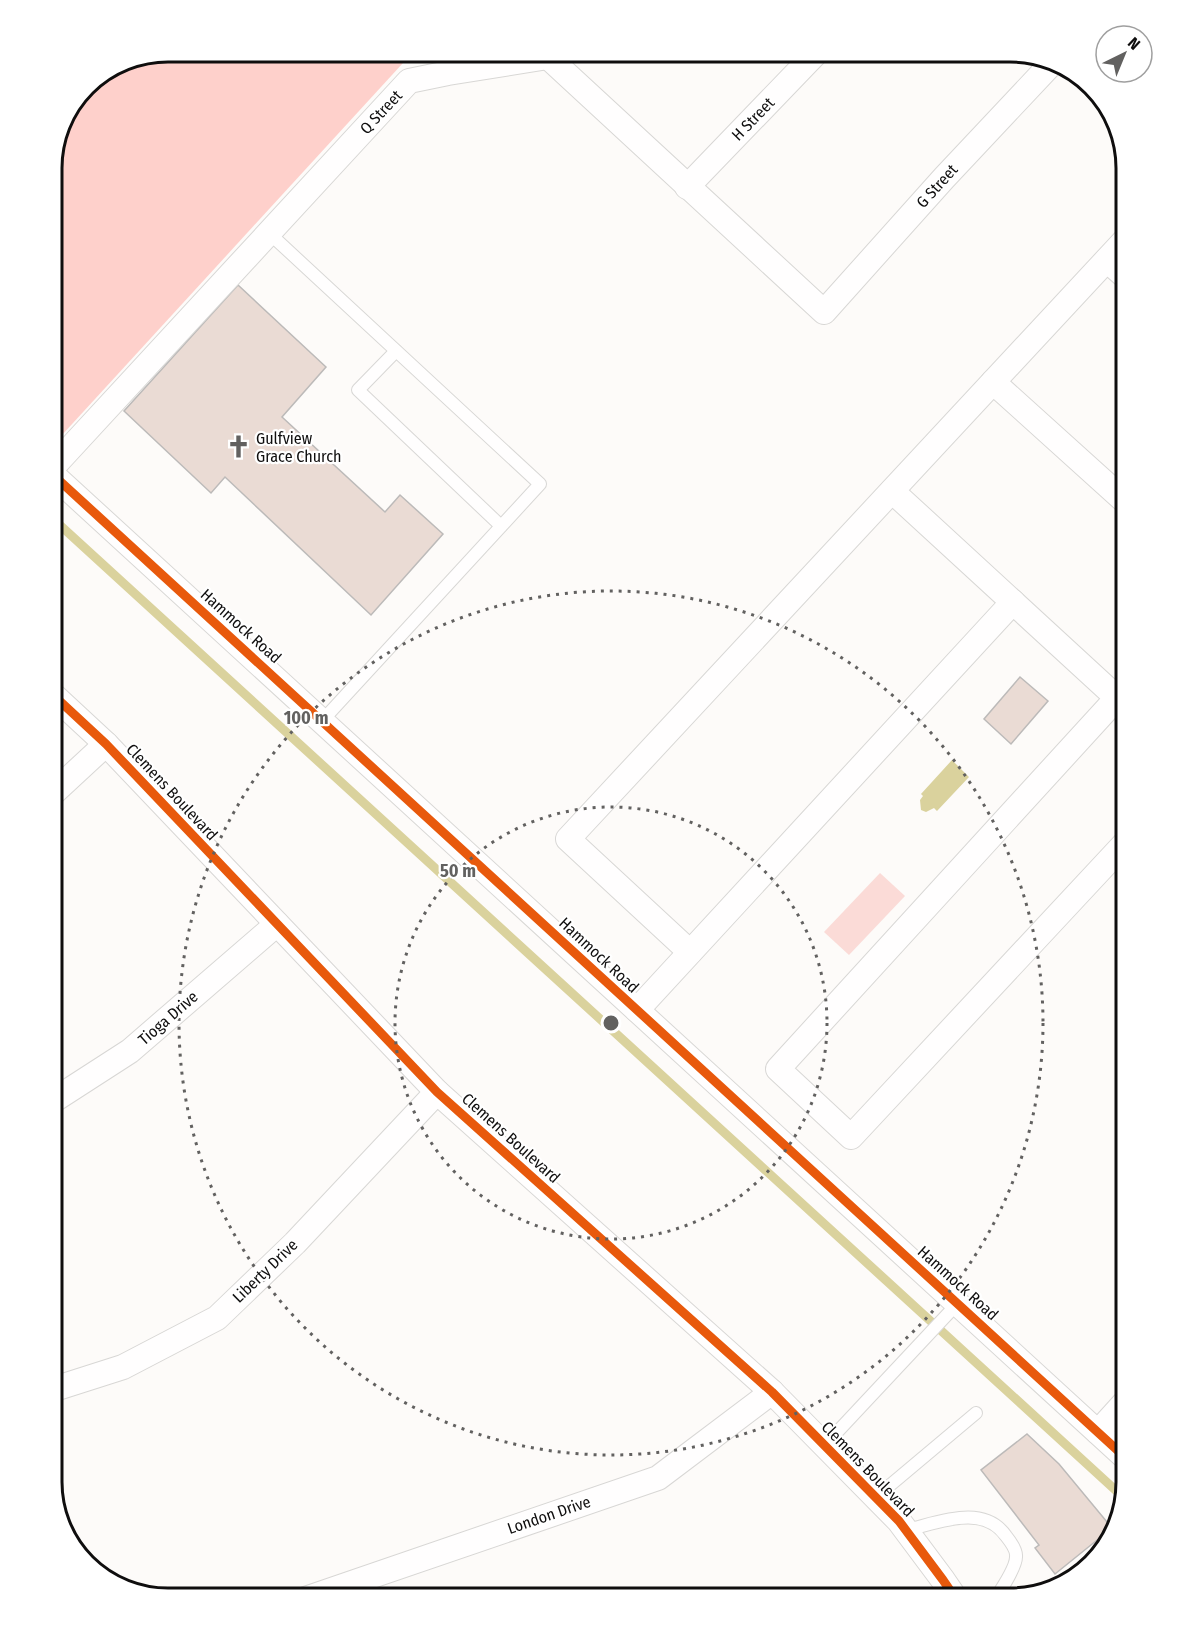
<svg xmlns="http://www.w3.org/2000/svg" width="1178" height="1650" font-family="'Fira Sans Condensed',sans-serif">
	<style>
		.green { fill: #fbdbd7 }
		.forest { fill: #fed0cb }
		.water { fill: #dad29d }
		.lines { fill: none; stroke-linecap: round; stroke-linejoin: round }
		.stream { stroke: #dad29d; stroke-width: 9 }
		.building { fill: #eadbd4; stroke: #bcbab9; stroke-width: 1.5 }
		.service-casing { stroke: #d8d7d5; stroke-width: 14 }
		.minor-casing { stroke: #d8d7d5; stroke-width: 26 }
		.service { stroke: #fffefe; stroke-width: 12 }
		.minor { stroke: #fffefe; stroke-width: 24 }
		.cycleway-casing { stroke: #fff; stroke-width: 13 }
		.cycleway { stroke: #e8590c; stroke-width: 9 }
		.ring { fill: none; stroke: #626160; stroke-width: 3; stroke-dasharray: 3 6 }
		.labels { text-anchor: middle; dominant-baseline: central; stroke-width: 4.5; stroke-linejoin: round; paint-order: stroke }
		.street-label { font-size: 16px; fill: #0f0e0e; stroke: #fff }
		.poi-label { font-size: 16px; fill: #0f0e0e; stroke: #fff; text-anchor: start }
		.rim { fill: none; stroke: #0f0e0e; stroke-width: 3 }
		.centre { fill: #626160; stroke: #fff; stroke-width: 3 }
		.ring-label { font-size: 18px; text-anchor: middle; font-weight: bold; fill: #626160; stroke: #fff; stroke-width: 4.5; stroke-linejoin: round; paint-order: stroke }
	</style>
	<rect width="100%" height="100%" fill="#fdfbf9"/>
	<path class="green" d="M 880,873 L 905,896 L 849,955 L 824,932 Z"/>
	<path class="forest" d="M 167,51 L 414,51 L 51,447 L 51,159 L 63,116 L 90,80 Z"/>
	<path class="water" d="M 952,760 L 969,777 L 937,811 L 934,808 L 926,812 L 921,810 L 920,800 L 923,796 L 921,794 Z"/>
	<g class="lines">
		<path class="stream" d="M 51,517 L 1123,1497"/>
	</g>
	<g class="building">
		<path d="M 238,285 L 326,367 L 282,417 L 385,512 L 400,495 L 443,534 L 371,615 L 225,477 L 211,493 L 124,411 Z"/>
		<path d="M 1020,677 L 1048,701 L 1011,744 L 984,719 Z"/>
		<path d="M 1027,1434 L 1059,1464 L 1112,1528 L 1055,1574 L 1035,1548 L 1039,1545 L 981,1470 Z"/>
	</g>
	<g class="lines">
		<defs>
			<g id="service">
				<path d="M 269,233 L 540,484 L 322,721"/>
				<path d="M 396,351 L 358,390 L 501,526"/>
				<path d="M 825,1445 L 958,1303"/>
				<path d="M 876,1497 L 976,1413"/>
				<path d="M 906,1530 C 938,1523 983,1503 1006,1536 C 1010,1541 1017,1550 1016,1557 C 1016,1567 1001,1590 995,1599"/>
			</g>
			<g id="minor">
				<path d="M 548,57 L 824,312 L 944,178 L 1053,62"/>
				<path d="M 687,187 L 818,51"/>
				<path d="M 1107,260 L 1127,278"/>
				<path d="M 993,382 L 1127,503"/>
				<path d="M 51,469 L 409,81 L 448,73 L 548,57"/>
				<path d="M 51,473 L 1127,1459"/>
				<path d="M 892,491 L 1127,707"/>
				<path d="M 51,693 L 106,744 L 437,1092 L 772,1392 L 899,1521 L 943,1580 L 956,1599"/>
				<path d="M 1117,698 L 778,1069 L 851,1137 L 1127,841"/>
				<path d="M 51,795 L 106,744"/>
				<path d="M 690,952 L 568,839 L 1127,238"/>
				<path d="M 637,1010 L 1013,602"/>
				<path d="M 51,1102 L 130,1051 L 277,924"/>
				<path d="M 51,1390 L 123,1367 L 217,1318 L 295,1243 L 437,1092"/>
				<path d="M 1098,1432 L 1127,1400"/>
				<path d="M 305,1599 L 658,1478 L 772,1392"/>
			</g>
		</defs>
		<use href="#service" class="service-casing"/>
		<use href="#minor" class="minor-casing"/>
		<use href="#service" class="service"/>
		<use href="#minor" class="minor"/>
		<defs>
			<g id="cycleway">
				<path d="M 51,473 L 1127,1459"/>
				<path d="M 51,693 L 106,744 L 437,1092 L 772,1392 L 899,1521 L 943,1580 L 956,1599"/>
			</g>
		</defs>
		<use href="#cycleway" class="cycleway-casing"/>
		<use href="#cycleway" class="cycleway"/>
	</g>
	<g class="ring">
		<circle cx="611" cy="1023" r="216"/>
		<circle cx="611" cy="1023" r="432"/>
	</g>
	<defs>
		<symbol id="church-bare" viewBox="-9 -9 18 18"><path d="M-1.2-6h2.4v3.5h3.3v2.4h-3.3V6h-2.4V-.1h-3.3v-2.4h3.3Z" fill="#626160" stroke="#fff" stroke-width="2.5" paint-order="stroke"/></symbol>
	</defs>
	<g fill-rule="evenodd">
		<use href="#church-bare" x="222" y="430" width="33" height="33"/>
	</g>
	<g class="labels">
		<g class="street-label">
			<text transform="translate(381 112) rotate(-47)">Q Street</text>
			<text transform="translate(753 119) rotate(-46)">H Street</text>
			<text transform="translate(937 186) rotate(-48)">G Street</text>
			<text transform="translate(241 626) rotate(42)">Hammock Road</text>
			<text transform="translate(172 792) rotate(47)">Clemens Boulevard</text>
			<text transform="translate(599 955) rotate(43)">Hammock Road</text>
			<text transform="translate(168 1018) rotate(-41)">Tioga Drive</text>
			<text transform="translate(511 1138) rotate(42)">Clemens Boulevard</text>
			<text transform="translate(265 1271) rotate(-44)">Liberty Drive</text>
			<text transform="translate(958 1283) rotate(42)">Hammock Road</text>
			<text transform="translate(868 1469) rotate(46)">Clemens Boulevard</text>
			<text transform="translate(549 1515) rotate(-19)">London Drive</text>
		</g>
		<g class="poi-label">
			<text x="256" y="438">Gulfview<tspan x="256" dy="18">Grace Church</tspan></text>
		</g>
	</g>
	<path d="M0 0H1178V1650H0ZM168 62H1010A106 106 0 0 1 1116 168V1482A106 106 0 0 1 1010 1588H168A106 106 0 0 1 62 1482V168A106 106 0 0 1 168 62Z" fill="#fff" fill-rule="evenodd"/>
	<path class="rim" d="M168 62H1010A106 106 0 0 1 1116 168V1482A106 106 0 0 1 1010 1588H168A106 106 0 0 1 62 1482V168A106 106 0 0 1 168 62Z"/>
	<circle cx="611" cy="1023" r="9" class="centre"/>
	<g class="ring-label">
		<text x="306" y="724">100 m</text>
		<text x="458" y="877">50 m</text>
	</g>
	<g transform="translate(1124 54) rotate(43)"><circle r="28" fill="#ffffff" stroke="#9f9f9f" stroke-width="1.5"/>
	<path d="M0-4.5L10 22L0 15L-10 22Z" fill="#626160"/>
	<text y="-9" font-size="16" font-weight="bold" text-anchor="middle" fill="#0f0e0e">N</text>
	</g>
</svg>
